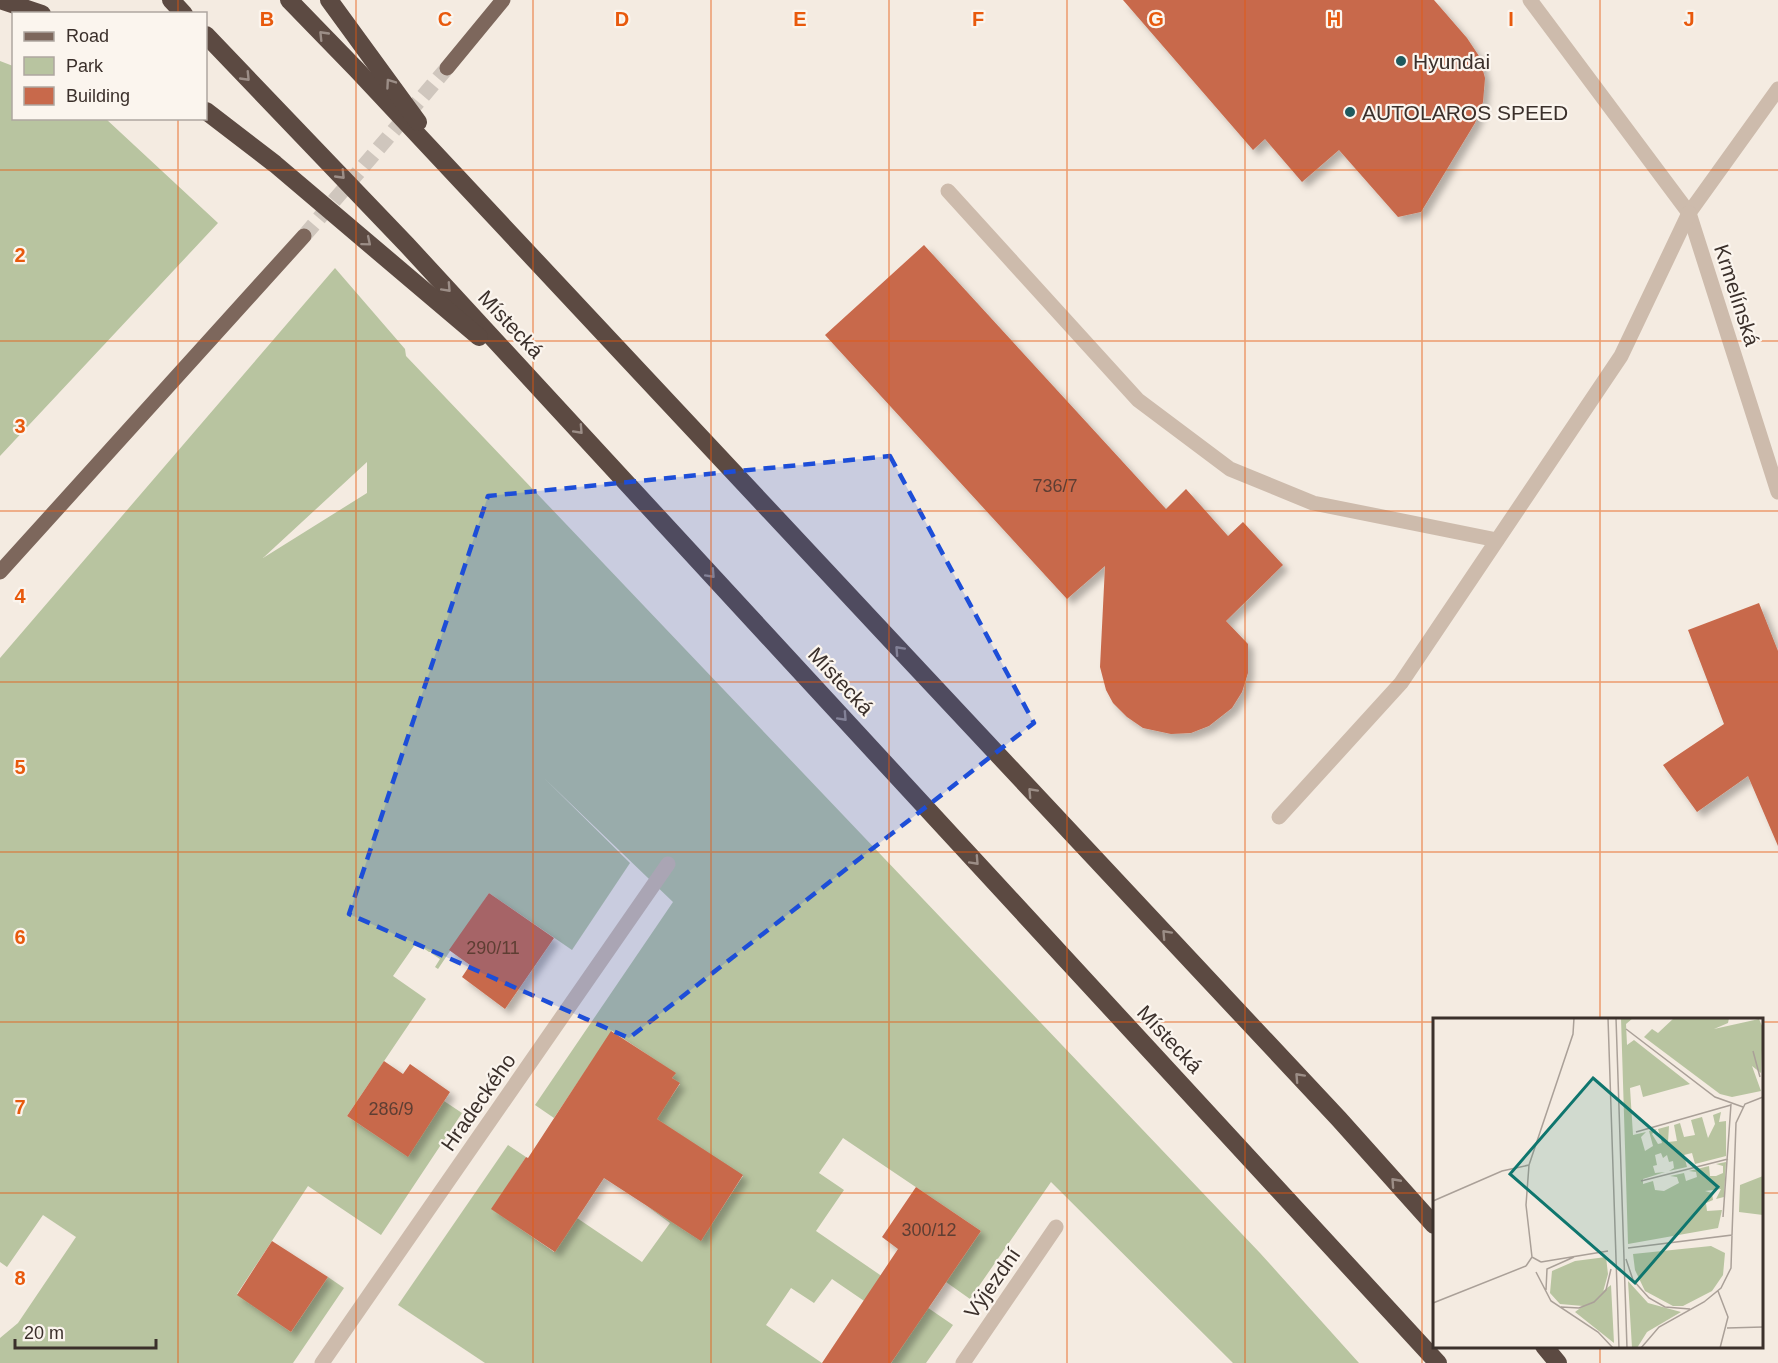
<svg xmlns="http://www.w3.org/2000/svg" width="1778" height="1363" font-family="Helvetica,sans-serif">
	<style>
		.green { fill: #b8c4a0; fill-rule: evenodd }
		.building { fill: #c8694b; filter: url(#shadow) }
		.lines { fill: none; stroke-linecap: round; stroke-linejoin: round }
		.major-tunnel { stroke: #cfc6bd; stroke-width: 15; stroke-dasharray: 15 8; stroke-linecap: butt }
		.minor { stroke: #cdbbac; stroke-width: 15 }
		.major { stroke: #7d675c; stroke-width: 15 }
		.highway { stroke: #5c4a42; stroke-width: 18 }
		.oneway { stroke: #9c8e87 }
		.marked { fill: #1d4ed8; fill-opacity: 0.2; stroke: #1d4ed8; stroke-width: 4.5; stroke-dasharray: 12 8; stroke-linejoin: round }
		.grid { fill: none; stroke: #e8590c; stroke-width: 1.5; stroke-opacity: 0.55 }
		.poi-dot { fill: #1f5a5e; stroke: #fbf5ee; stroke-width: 2 }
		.labels { text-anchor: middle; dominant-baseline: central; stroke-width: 4.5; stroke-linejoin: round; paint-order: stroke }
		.number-label { font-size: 18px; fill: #5e3e33 }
		.poi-label { font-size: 21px; fill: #3b302b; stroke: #fbf5ee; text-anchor: start }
		.street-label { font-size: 21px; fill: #3b302b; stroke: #fbf5ee }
		.inset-road { fill: none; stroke: #aaa098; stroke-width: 1.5 }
		.view { fill: #0f766e; fill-opacity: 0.15; stroke: #0f766e; stroke-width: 3 }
		.inset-edge { fill: none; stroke: #3b302b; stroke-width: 3 }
		.grid-label { font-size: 20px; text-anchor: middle; font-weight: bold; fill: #e8590c; stroke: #fbf5ee; stroke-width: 4.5; stroke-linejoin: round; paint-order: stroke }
	</style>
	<defs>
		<filter id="shadow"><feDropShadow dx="5.5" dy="5.5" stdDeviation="3" flood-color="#0004"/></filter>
	</defs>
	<rect width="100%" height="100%" fill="#f4ebe1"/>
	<g class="green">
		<path d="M 0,61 L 13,66 L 14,118 L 106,119 L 218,223 L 0,456 Z"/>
		<path d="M 335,268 L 405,349 L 406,356 L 1260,1253 L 1359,1363 L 1233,1363 L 1051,1182 L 970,1299 L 946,1282 L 981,1231 L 843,1138 L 819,1173 L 844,1190 L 816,1231 L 953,1325 L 926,1363 L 891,1363 L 911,1333 L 832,1279 L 814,1303 L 791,1288 L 766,1325 L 822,1363 L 485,1363 L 398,1305 L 508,1145 L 526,1157 L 492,1209 L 554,1252 L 577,1218 L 642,1262 L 670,1223 L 647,1206 L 701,1240 L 743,1176 L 649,1114 L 663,1093 L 671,1097 L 680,1084 L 672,1078 L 675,1073 L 612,1031 L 554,1118 L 535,1105 L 673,902 L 544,778 L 630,863 L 572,950 L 489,893 L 438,969 L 435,967 L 440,959 L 431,953 L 432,952 L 429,952 L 416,943 L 393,976 L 426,999 L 347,1116 L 407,1156 L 444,1101 L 462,1113 L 381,1235 L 308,1186 L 237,1294 L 291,1332 L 328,1277 L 344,1288 L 293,1363 L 0,1363 L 0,1338 L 18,1323 L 76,1237 L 43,1215 L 7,1267 L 0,1262 L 0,658 ZM 367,462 L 367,493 L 263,558 Z"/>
	</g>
	<g class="building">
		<path d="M 1123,0 L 1434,0 L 1467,38 L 1479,56 L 1485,78 L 1483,102 L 1475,123 L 1421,212 L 1398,217 L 1339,150 L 1302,182 L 1265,139 L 1253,150 Z"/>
		<path d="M 924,245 L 1166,509 L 1186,489 L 1228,536 L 1243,522 L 1283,565 L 1226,621 L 1248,644 L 1248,673 L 1242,692 L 1232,708 L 1209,726 L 1191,733 L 1171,734 L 1143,728 L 1127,717 L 1113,703 L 1106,690 L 1100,667 L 1105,566 L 1067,599 L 825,335 Z"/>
		<path d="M 1759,603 L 1778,651 L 1778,846 L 1748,776 L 1697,812 L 1663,765 L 1724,724 L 1688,630 Z"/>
		<path d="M 489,893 L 554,938 L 505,1009 L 462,977 L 470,965 L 449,950 Z"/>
		<path d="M 611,1031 L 676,1073 L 672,1078 L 680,1083 L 657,1119 L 743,1175 L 701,1241 L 604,1178 L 555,1252 L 491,1209 L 526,1157 L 528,1158 Z"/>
		<path d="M 384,1061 L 403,1074 L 410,1064 L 450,1092 L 408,1157 L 347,1116 Z"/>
		<path d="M 916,1187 L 981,1231 L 891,1363 L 822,1363 L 898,1249 L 882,1237 Z"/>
		<path d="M 272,1241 L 328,1277 L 291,1332 L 237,1295 Z"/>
	</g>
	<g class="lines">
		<path class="major-tunnel" d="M 304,236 L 447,68"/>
		<g class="minor">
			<path d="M 1530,0 L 1689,213 L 1778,89"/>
			<path d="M 948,191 L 1138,400 L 1230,469 L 1313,503 L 1497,540"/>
			<path d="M 1689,213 L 1778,492"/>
			<path d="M 1279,817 L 1401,683 L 1621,356 L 1689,213"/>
			<path d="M 322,1363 L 668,864"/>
			<path d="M 963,1363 L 1056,1227"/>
		</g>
		<g class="major">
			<path d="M 447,68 L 503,0"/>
			<path d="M 0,572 L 304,236"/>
		</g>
		<g class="highway">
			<path d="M 0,0 L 42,14"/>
			<path d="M 171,0 L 184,14"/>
			<path d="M 289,0 L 357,70 L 1339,1119 L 1434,1225"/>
			<path d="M 329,0 L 418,122"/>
			<path d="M 206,35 L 407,245 L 1438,1363"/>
			<path d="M 206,111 L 275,164 L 479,337"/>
			<path d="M 1544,1346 L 1558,1363"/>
		</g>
	</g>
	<defs><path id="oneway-chevron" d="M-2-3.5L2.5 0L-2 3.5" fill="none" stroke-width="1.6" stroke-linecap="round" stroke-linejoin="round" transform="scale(1.5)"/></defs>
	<g class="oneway">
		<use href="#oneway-chevron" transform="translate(323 35) rotate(-134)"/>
		<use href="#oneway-chevron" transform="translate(246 77) rotate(46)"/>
		<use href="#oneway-chevron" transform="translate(390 83) rotate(-125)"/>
		<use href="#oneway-chevron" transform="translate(341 175) rotate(46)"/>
		<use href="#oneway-chevron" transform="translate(367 242) rotate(40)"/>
		<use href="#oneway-chevron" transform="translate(447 288) rotate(47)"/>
		<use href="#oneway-chevron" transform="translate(579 430) rotate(47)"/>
		<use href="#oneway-chevron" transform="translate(711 574) rotate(47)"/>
		<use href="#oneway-chevron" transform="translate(899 650) rotate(-133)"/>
		<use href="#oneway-chevron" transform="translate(843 717) rotate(47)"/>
		<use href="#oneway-chevron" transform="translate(1032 792) rotate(-133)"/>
		<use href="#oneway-chevron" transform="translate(975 861) rotate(47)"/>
		<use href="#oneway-chevron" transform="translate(1166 934) rotate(-133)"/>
		<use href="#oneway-chevron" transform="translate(1299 1077) rotate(-133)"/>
		<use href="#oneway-chevron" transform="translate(1395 1182) rotate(-132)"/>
	</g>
	<path class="marked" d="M 890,456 L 1034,723 L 629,1038 L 349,914 L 488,496 Z"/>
	<path class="grid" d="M 178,0 L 178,14M 356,0 L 356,1363M 533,0 L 533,1363M 711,0 L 711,1363M 889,0 L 889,1363M 1067,0 L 1067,1363M 1245,0 L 1245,1363M 1422,0 L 1422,1363M 1600,0 L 1600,1020M 178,118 L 178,1363M 0,170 L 1778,170M 0,341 L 1778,341M 0,511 L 1778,511M 0,682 L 1778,682M 0,852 L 1778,852M 0,1022 L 1434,1022M 1762,1022 L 1778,1022M 0,1193 L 1434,1193M 1762,1193 L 1778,1193M 1600,1346 L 1600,1363"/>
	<g class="poi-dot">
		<circle cx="1401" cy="61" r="6"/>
		<circle cx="1350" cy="112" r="6"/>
	</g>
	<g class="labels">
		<g class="number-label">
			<text x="1055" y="486">736/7</text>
			<text x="493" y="948">290/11</text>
			<text x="391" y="1109">286/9</text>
			<text x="929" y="1230">300/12</text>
		</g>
		<g class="poi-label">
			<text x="1413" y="61">Hyundai</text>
			<text x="1362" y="112">AUTOLAROS SPEED</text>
		</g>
		<g class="street-label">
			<text transform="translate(1737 295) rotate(72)">Krmelínská</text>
			<text transform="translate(511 324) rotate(47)">Místecká</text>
			<text transform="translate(841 681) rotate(47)">Místecká</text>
			<text transform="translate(1170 1039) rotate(47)">Místecká</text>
			<text transform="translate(478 1102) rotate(-55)">Hradeckého</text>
			<text transform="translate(992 1283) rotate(-55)">Výjezdní</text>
		</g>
	</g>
	<g transform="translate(1433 1018)">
		<rect width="330" height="330" fill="#f4ebe1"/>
		<path d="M 188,0 L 200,0 L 193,6 L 194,27 L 201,22 L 257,66 L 210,79 L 207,67 L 197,70 L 200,117 L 213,114 L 208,119 L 212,133 L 220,128 L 216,113 L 224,111 L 219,116 L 225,126 L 229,125 L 225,111 L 236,108 L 235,124 L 244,123 L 241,107 L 247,105 L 251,119 L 262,117 L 258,102 L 269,99 L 275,120 L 282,106 L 280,97 L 288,94 L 286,104 L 293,103 L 293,138 L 262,146 L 259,135 L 251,137 L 254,149 L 236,153 L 241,150 L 240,143 L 236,144 L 234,137 L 230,140 L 228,135 L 222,137 L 224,147 L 220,148 L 222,155 L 232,154 L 210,161 L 210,166 L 220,163 L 222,172 L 231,173 L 246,165 L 244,159 L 237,158 L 251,155 L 253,163 L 264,159 L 263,154 L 256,153 L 276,148 L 277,158 L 283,158 L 290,155 L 290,148 L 283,146 L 293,144 L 291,179 L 283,181 L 288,171 L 272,173 L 279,175 L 280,182 L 273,185 L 274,193 L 289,192 L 285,210 L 195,226 ZM 241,0 L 296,0 L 295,5 L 281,11 L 326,1 L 330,10 L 328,55 L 319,48 L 328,73 L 299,79 L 287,76 L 211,19 L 219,11 L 225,15 ZM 330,158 L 330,197 L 306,194 L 307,167 ZM 278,228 L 292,235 L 290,257 L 279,273 L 250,288 L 240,288 L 212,273 L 202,252 L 200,236 ZM 173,239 L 175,256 L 170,274 L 150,288 L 127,286 L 117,275 L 119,253 L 142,243 ZM 195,263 L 215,285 L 248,294 L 214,314 L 204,330 L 199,330 ZM 178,267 L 181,325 L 142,294 Z" fill="#b8c4a0"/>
		<path class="inset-road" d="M 175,0 L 186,330M 183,0 L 194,330M 193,11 L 282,79 L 310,89M 320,33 L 327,59M 203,114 L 298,87M 96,147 L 140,16 L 141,0M 208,163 L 295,141M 0,183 L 69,153 L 96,147 L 93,187 L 99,239M 290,199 L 298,86M 195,230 L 299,217 L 303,105 L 312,86 L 330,79M 193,241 L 200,262 L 216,280 L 232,289 L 257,291M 108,244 L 175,233M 93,248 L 99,239 L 108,244M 103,254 L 118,283 L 165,314 L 180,330M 113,272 L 114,251 L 141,239M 285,273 L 295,299 L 287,330M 0,285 L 93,248M 128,289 L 146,290 L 161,284 L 173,272 L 178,251M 294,310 L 330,309M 208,330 L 226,309 L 271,284 L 288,270 L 298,250 L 299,217"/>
		<path class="view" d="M 160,60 L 285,169 L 202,265 L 77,156 Z"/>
		<rect width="330" height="330" class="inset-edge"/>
	</g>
	<g class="grid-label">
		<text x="267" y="26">B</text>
		<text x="445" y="26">C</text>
		<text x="622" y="26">D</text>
		<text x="800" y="26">E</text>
		<text x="978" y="26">F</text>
		<text x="1156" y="26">G</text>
		<text x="1334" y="26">H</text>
		<text x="1511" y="26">I</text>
		<text x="1689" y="26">J</text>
		<text x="20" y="262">2</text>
		<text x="20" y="433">3</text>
		<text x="20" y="603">4</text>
		<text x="20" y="774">5</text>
		<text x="20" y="944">6</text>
		<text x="20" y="1114">7</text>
		<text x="20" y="1285">8</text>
	</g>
	<rect x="12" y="12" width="195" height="108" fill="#fbf5ee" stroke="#aea6a0" stroke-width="1.5"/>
	<rect x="24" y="32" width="30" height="9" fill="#7d675c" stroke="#aea6a0" stroke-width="1.5"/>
	<text x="66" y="42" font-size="18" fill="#3b302b">Road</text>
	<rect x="24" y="57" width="30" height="18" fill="#b8c4a0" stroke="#aea6a0" stroke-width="1.5"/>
	<text x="66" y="72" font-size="18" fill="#3b302b">Park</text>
	<rect x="24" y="87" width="30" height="18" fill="#c8694b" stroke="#aea6a0" stroke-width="1.5"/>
	<text x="66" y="102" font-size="18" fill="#3b302b">Building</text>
	<path d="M15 1339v9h141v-9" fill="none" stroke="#3b302b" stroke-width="3"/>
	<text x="24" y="1339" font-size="18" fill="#3b302b" stroke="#fbf5ee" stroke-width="4.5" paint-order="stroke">20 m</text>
</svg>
